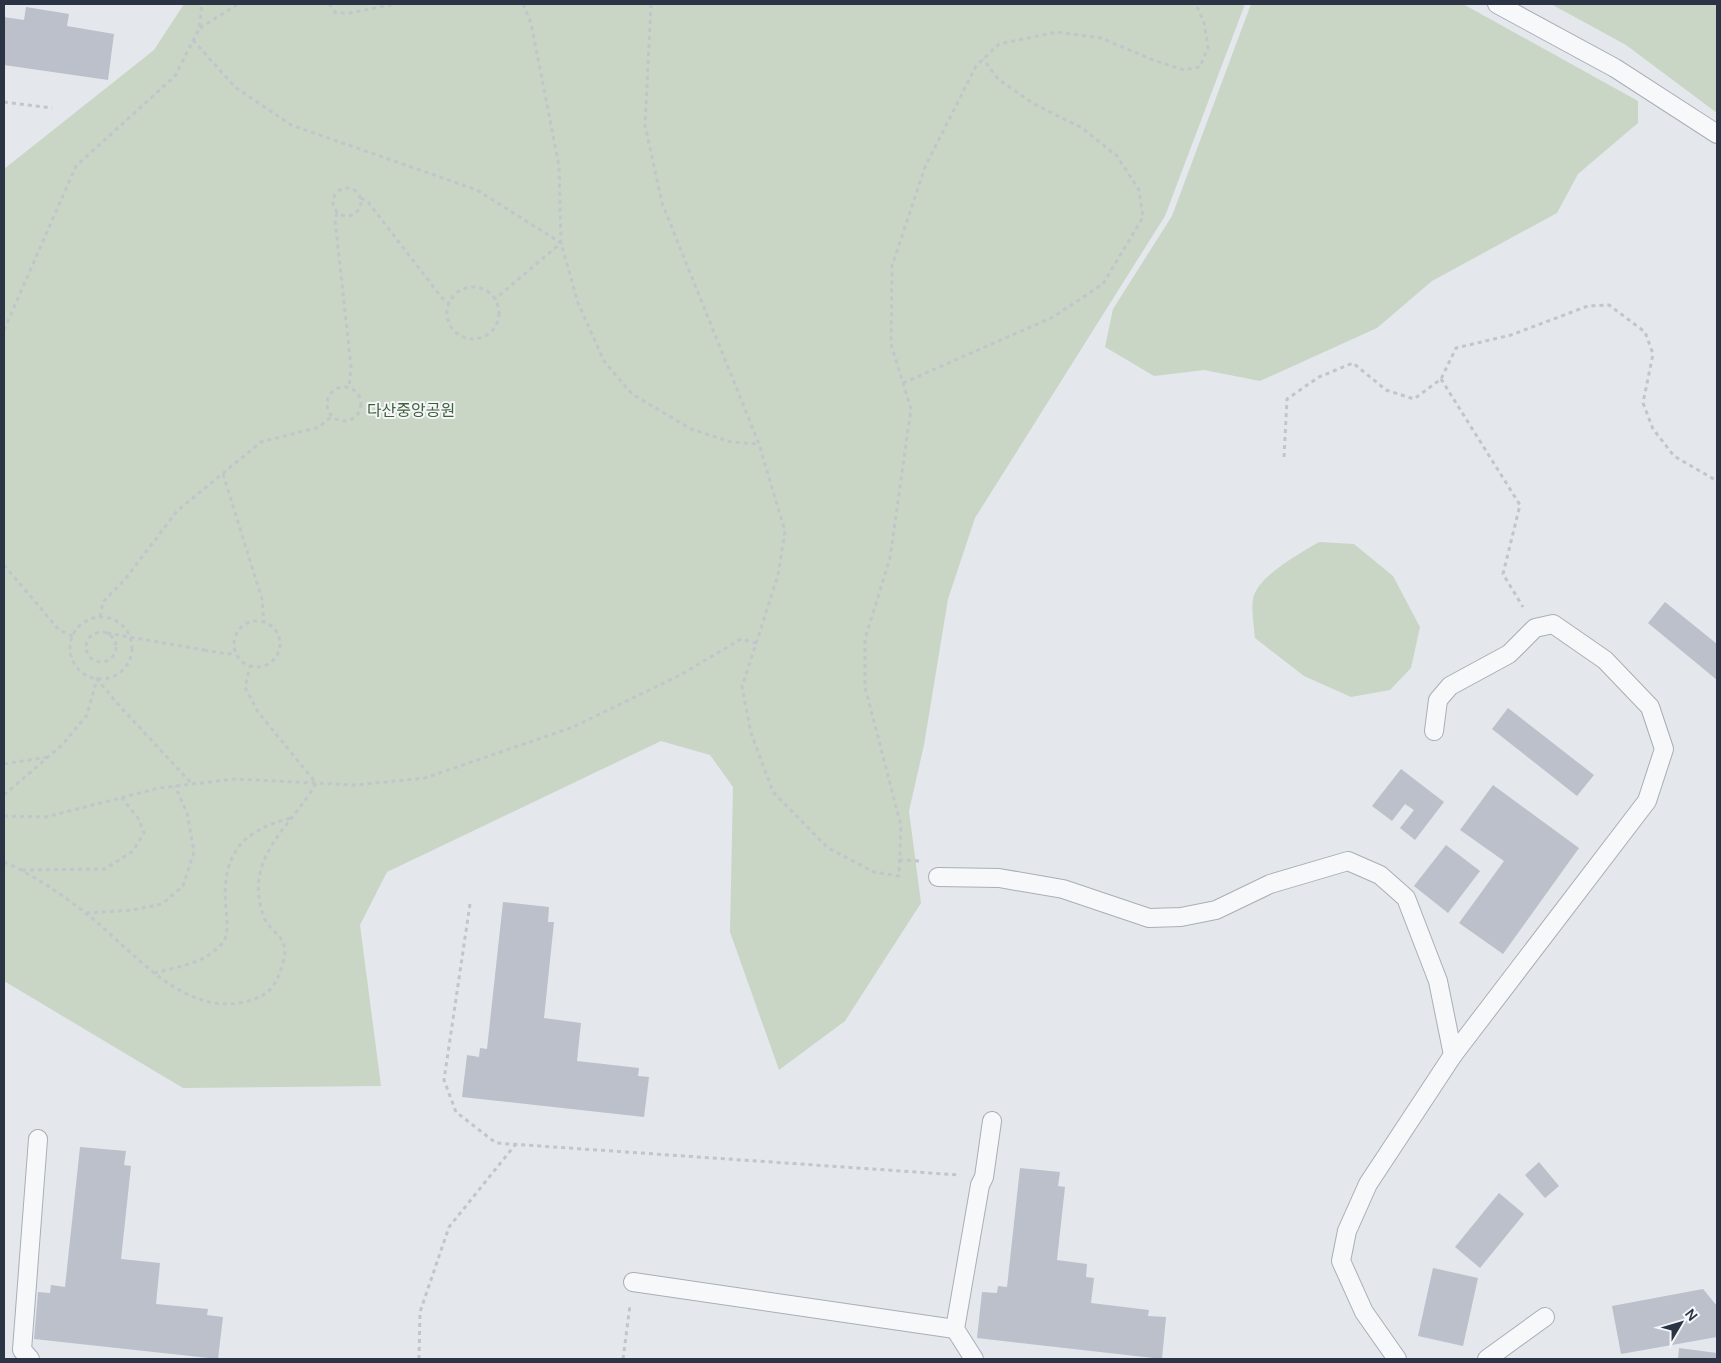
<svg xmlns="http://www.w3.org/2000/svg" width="1721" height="1363" font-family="Manrope,'Noto Sans KR',sans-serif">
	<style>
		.green { fill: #c9d6c5 }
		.building { fill: #bbc0ca }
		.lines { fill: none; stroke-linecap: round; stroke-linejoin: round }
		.service-casing { stroke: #a9aeb7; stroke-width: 20 }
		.path { stroke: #c2c5cb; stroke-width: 3; stroke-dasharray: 4 4; stroke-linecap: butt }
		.service { stroke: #f7f8fa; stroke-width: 18 }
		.path-bridge { stroke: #c2c5cb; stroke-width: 3; stroke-dasharray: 4 4; stroke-linecap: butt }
		.labels { text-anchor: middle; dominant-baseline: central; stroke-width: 4; stroke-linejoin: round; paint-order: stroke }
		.park-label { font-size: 16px; fill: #3f6138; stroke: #f4f6f9 }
	</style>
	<rect width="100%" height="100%" fill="#e4e7ec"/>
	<g class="green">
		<path d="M 184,4 L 1245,4 L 1165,216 L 975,518 L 948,599 L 924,745 L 909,811 L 921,903 L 845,1021 L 779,1070 L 730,932 L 733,787 L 710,755 L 661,741 L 387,872 L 360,925 L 381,1086 L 183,1088 L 4,981 L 4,169 L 154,50 Z"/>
		<path d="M 1251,4 L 1463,4 L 1638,101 L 1638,123 L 1578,174 L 1557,213 L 1432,281 L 1377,328 L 1260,381 L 1204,370 L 1154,376 L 1105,347 L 1113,309 L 1172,216 Z"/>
		<path d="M 1551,4 L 1717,4 L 1717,113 L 1626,45 Z"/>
		<path d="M 1319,542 L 1354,544 L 1393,576 L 1420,627 L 1411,668 L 1390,690 L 1351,697 L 1304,676 L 1255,638 C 1254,626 1251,611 1253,599 C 1257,576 1301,553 1319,542 Z"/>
	</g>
	<g class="building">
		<path d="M 26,7 L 69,14 L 67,26 L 114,34 L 108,80 L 4,65 L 4,17 L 24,20 Z"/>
		<path d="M 1665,602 L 1717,644 L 1717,680 L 1648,623 Z"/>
		<path d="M 1508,708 L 1594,775 L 1577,796 L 1492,729 Z"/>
		<path d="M 1401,769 L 1444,802 L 1415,840 L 1400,828 L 1414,810 L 1405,804 L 1392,821 L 1372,806 Z"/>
		<path d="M 1493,785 L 1579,848 L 1503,954 L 1459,923 L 1504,861 L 1460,830 Z"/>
		<path d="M 1446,845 L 1480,871 L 1448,913 L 1414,886 Z"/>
		<path d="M 503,902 L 549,907 L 548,922 L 554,922 L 544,1018 L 581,1023 L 577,1061 L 639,1068 L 638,1076 L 649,1077 L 644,1117 L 462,1097 L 467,1055 L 479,1057 L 480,1048 L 487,1049 Z"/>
		<path d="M 80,1147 L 126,1151 L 124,1165 L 131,1166 L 121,1259 L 160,1263 L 156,1304 L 208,1309 L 207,1315 L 223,1317 L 218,1359 L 34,1339 L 38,1292 L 50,1293 L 51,1285 L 65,1287 Z"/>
		<path d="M 1539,1162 L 1559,1186 L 1545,1198 L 1525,1175 Z"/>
		<path d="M 1020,1168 L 1060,1172 L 1058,1186 L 1065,1187 L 1057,1260 L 1087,1264 L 1086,1277 L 1094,1278 L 1091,1303 L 1149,1310 L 1148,1316 L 1166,1317 L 1162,1359 L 977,1338 L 982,1292 L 997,1293 L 998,1286 L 1007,1287 Z"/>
		<path d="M 1499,1193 L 1524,1214 L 1480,1268 L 1455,1247 Z"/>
		<path d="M 1433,1268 L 1478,1278 L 1463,1346 L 1418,1336 Z"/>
		<path d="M 1703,1289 L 1717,1306 L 1717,1337 L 1621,1354 L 1612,1306 Z"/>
		<path d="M 1679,1348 L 1717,1353 L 1717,1359 L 1678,1359 Z"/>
	</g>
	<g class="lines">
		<defs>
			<g id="service">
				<path d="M 1497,4 L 1615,68 L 1717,134"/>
				<path d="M 938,877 L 999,878 L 1063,889 L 1149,918 L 1181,917 L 1216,910 L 1270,884 L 1348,861 L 1380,875 L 1406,898 L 1438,981 L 1453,1055"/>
				<path d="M 633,1282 L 955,1329"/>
				<path d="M 30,1359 L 22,1350 L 38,1139"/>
				<path d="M 974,1359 L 955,1329 L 980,1185 L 984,1177 L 992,1121"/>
				<path d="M 1397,1359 L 1364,1312 L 1341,1261 L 1347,1231 L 1368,1184 L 1453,1055 L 1647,801 L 1664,749 L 1650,707 L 1605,660 L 1553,624 L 1535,628 L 1509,654 L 1450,686 L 1438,700 L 1434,731"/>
				<path d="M 1487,1359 L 1545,1317"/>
			</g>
		</defs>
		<use href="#service" class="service-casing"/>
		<g class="path">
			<path d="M 329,4 L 336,13 L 350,13 L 395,4"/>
			<path d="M 523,4 L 531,23 L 559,166 L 561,243 L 578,303 L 604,361 L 632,394 L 691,429 L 731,442 L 759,444"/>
			<path d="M 651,4 L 645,125 L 662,203 L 759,444 L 785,531 L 778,575 L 742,687 L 751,733 L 773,792 L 828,848 L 874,872 L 899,876 L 901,826 L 865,687 L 865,639 L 890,558 L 911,409 L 891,344 L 892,266 L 925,167 L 976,66 L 999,44 L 1057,32 L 1101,38 L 1153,60 L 1184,70 L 1200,67 L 1208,47 L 1204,23 L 1196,4"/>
			<path d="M 200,28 L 238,4"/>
			<path d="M 193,40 L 235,87 L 291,125 L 477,190 L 561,243 L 495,299"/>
			<path d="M 4,102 L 52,108"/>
			<circle cx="347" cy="202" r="14"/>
			<path d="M 361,198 L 368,202 L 442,298 L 449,303"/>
			<path d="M 337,213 L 335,220 L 351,367 L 349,388"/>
			<circle cx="473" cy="313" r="26"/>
			<path d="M 4,330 L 76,166 L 175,76 L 199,29 L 202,4"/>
			<path d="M 1441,379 L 1520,505 L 1503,574 L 1523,607"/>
			<path d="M 903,383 L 1053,317 L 1103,284 L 1143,217 L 1139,190 L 1117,156 L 1082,128 L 1034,104 L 998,79 L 983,59"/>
			<circle cx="344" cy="404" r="17"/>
			<path d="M 1284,457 L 1287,399 L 1319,377 L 1353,363 L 1386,390 L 1414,399 L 1441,379 L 1456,348 L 1511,335 L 1588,306 L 1609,305 L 1645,332 L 1653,354 L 1643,403 L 1653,429 L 1674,456 L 1717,481"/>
			<path d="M 223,474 L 262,599 L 264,623"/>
			<path d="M 4,565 L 59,630 L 73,636"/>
			<path d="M 100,617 L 103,602 L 126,578 L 177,511 L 261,442 L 319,427 L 332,416"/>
			<circle cx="101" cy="648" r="31"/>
			<circle cx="257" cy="644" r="23"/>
			<circle cx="101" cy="647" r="15"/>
			<path d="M 204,650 L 227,654 L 236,653"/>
			<path d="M 4,764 L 48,757"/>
			<path d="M 4,795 L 62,745 L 87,715 L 97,679 L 115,701 L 192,784"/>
			<path d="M 4,816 L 46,817 L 159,788 L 235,779 L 355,785 L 425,778 L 573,727 L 682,674 L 741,639 L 756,643"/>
			<path d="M 899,860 L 921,861"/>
			<path d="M 4,862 C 32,874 60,893 84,912 C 130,946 179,1016 244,1002 C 269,996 276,987 283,963 C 291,935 270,934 264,917 C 242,857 291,828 316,783 L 258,712 L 245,687 L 250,666"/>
			<path d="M 22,870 L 105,869 L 133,851 L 144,833 L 138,818 L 122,798"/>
			<path d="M 470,904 L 444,1080 L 456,1112 L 496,1143 L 959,1175"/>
			<path d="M 86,913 L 132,910 L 162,904 L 183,886 L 194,852 L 187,813 L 175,786"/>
			<path d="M 154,973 C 178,967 207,963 223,942 C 229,935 227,918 226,909 C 221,856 240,831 291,818"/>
			<path d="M 419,1359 L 420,1312 L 449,1227 L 515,1145"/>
			<path d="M 623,1359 L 630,1305"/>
		</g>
		<use href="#service" class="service"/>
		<path class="path-bridge" d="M 107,633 L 204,650"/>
	</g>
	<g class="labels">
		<g class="park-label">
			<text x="411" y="410">다산중앙공원</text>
		</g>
	</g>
	<rect width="1721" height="1363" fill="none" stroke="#2b3445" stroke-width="10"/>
	<g transform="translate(1681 1323) rotate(52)" stroke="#f4f6f9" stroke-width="4" paint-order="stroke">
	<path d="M0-4L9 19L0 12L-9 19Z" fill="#2b3445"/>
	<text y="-8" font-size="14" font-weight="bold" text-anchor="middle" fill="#2b3445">N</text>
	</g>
</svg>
